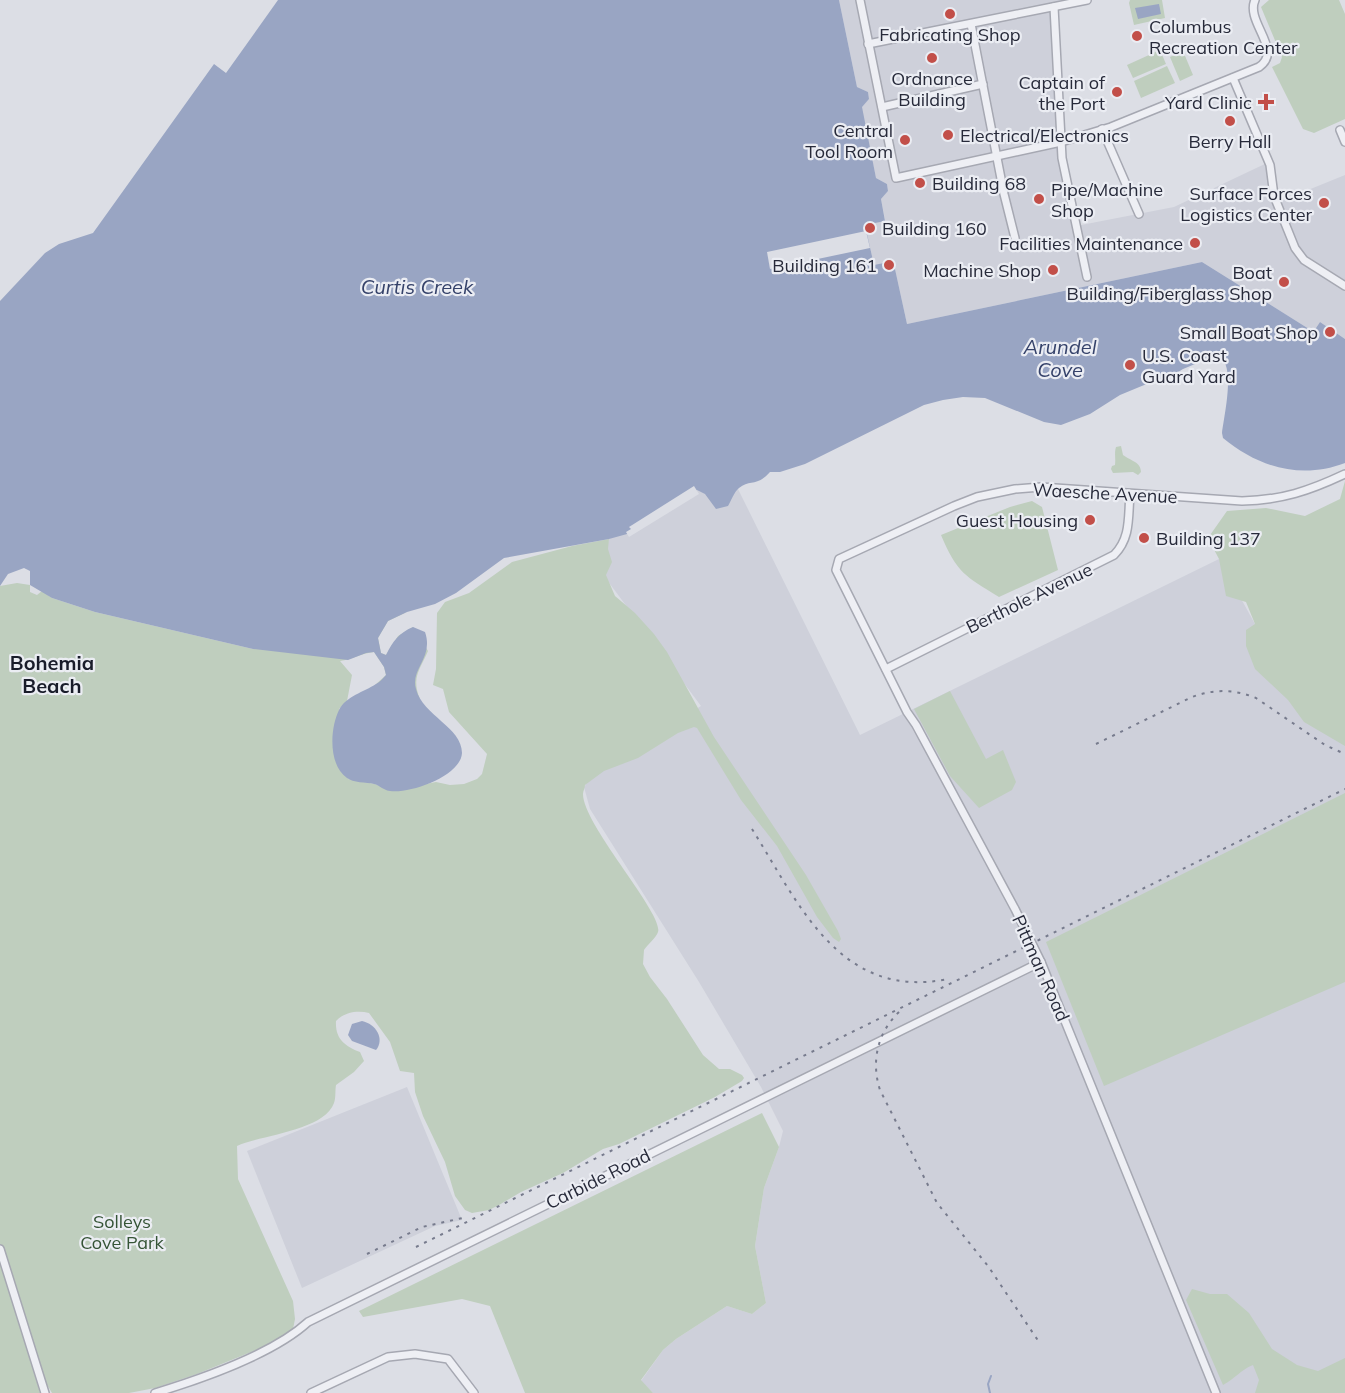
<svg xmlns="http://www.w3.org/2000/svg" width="1345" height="1393" font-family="Mulish,sans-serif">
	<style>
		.built { fill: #ced0da }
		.green { fill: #bfcebe }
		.water { fill: #99a5c3 }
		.pier { fill: #dcdee5 }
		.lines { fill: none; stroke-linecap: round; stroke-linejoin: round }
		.stream { stroke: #99a5c3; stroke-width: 2 }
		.minor-casing { stroke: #a6a8b2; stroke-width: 10 }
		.minor { stroke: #eeeff4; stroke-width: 7 }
		.rail { stroke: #777b8d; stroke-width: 2; stroke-dasharray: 3 6; stroke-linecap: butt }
		.poi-dot { fill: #c24f49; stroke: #ebedf3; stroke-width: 2 }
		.labels { text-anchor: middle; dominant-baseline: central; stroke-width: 4.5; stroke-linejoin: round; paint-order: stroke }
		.poi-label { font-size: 18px; fill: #272a3a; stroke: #ebedf3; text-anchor: end }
		.street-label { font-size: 18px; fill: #272a3a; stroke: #ebedf3 }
		.park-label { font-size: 18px; fill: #355436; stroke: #ebedf3 }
		.water-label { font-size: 20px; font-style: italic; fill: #35426a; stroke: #ebedf3 }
		.neighbourhood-label { font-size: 20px; font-weight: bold; fill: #191c2a; stroke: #ebedf3 }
	</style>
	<rect width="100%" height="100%" fill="#dcdee5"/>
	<g class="built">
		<path d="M 839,0 L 1087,0 L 1054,7 L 1062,158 L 1076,226 L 1174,207 L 1269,162 L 1276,203 L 1345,175 L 1345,339 L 1320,322 L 1314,331 L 1309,329 L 1202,262 L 907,324 L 895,269 L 885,271 L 874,265 L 865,225 L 885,220 L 881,199 L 888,191 L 887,184 L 876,178 L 861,107 L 869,99 L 868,92 L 857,87 Z"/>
		<path d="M 694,486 L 738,489 L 860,735 L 1219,559 L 1255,624 L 1345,718 L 1345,1393 L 653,1393 L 641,1381 L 663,1350 L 676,1339 L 727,1306 L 752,1314 L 766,1303 L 755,1246 L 764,1188 L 779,1147 L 783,1131 L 761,1087 L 699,982 L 590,809 L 584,787 L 599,767 L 701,706 L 601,572 L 609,539 Z"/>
		<path d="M 407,1087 L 462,1220 L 435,1226 L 302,1288 L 247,1151 Z"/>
	</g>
	<g class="green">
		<path d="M 1130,0 L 1162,0 L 1165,18 L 1134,25 L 1129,3 Z"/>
		<path d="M 1269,0 L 1339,0 L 1345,14 L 1345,119 L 1314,133 L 1303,129 L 1272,67 L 1280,63 L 1282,57 L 1261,7 Z"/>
		<path d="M 1160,50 L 1166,64 L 1133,78 L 1127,65 Z"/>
		<path d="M 1183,51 L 1193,75 L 1180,81 L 1170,57 Z"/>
		<path d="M 1167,66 L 1175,83 L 1141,98 L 1134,81 Z"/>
		<path d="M 1121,446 L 1123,455 C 1131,461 1141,462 1141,472 L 1138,475 L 1133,472 L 1113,473 L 1111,469 L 1112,466 L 1115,465 C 1116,459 1114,453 1116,447 Z"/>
		<path d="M 1345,481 L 1345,746 L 1304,722 L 1288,700 L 1255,669 L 1246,646 L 1246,630 L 1255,624 L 1246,602 L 1226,596 L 1219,559 L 1208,538 L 1227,511 L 1266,508 L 1305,516 L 1340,499 Z"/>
		<path d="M 1032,501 L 1042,507 L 1058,570 L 999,597 C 965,576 957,573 941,535 L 1010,507 Z"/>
		<path d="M 609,539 L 608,549 L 612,562 L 606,575 L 615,596 L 635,613 L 654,634 L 667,652 L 714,737 L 806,875 L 838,931 L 841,939 L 839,942 L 833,938 L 817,917 L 777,846 L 741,800 L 697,728 L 694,727 L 678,733 L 638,758 L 604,771 L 585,785 C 585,788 583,791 583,794 C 583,825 664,914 658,932 C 656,938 648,944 644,950 L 643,964 L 650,977 L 667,999 L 703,1055 L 719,1069 L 730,1069 L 742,1075 L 744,1078 L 742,1081 L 715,1097 L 619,1144 L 603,1149 L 563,1173 L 521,1192 L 499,1205 L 489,1210 L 472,1213 L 465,1210 L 455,1196 L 445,1162 L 423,1116 L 415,1092 L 414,1073 L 400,1071 L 390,1042 L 369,1013 C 358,1010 344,1012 336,1021 C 335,1039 345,1046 360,1052 L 364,1061 L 354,1072 L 336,1085 C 335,1090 336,1098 334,1103 C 324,1131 260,1135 237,1146 L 238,1179 L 293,1301 L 295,1319 L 293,1329 L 266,1346 L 197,1374 L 155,1388 L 129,1393 L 52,1393 L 46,1383 L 42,1370 L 36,1371 L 28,1344 L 26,1345 L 40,1393 L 0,1393 L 0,586 L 17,583 L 30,585 L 30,592 L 37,595 L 42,591 L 52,598 L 95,612 L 253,649 L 407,612 L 388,621 L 378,638 L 381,653 L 386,655 L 398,636 L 413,627 L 428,651 C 420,670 411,677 420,699 L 375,685 L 386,675 L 384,667 L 374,652 C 362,653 351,660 340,661 L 352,675 L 347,701 L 339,709 L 348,779 L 375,784 L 390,791 L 436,782 L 450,785 L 464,784 L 477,779 L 482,774 L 487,754 L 449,712 L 443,689 L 433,685 L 436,669 L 437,613 L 445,602 L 469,593 L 512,562 L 572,546 Z"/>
		<path d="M 950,691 L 986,759 L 1003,750 L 1016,782 L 1012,790 L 979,808 L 950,776 L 914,709 Z"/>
		<path d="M 1345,793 L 1345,982 L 1104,1086 L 1046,942 Z"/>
		<path d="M 762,1113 L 779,1147 L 764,1188 L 755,1246 L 766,1303 L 752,1314 L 727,1306 L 676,1339 L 663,1350 L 641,1380 L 653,1393 L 525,1393 L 490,1306 L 462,1299 L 363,1317 L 359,1311 Z"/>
		<path d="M 1192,1289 L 1210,1294 L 1227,1294 L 1249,1313 L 1272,1349 L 1297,1365 L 1318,1371 L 1345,1358 L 1345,1393 L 1255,1393 L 1259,1380 L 1253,1365 C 1240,1370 1235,1379 1223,1385 L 1186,1300 Z"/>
	</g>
	<g class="water">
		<path d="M 278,0 L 839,0 L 857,87 L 868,92 L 869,99 L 862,107 L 876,178 L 887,184 L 888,191 L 881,199 L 885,221 L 865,225 L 874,265 L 884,263 L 886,271 L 895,269 L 907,324 L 1202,262 L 1309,329 L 1314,331 L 1320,322 L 1345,339 L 1345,463 C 1301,480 1258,467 1223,438 L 1222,433 C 1224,415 1237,362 1217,355 L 1183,369 L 1165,380 L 1149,383 L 1120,395 L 1090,414 L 1061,425 L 1044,422 L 985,398 L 963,397 L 943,400 L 924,405 L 805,464 L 780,472 L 770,472 C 757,487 750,479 739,488 C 734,492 731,501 728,506 L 716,509 L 705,494 L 697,490 L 627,534 L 609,539 L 504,558 L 456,593 L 435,604 L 407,612 L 388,621 L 378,638 L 381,653 L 386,655 C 393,641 399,633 413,627 L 425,632 C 434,658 410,669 416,689 C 423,716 462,727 462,753 C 461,776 410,794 390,791 C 385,791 379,785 374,784 C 366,782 353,783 347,778 C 328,765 330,728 339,710 C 346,696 364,692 376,684 C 380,682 383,678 386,675 L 384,667 L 374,652 L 366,653 L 348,660 L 253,649 L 95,612 L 52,598 L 30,585 L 30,571 L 24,568 L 8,574 L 0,586 L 0,301 L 45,253 L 59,244 L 93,233 L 214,64 L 226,73 Z"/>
		<path d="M 1159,4 L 1161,14 L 1138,19 L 1135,8 Z"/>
		<path d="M 362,1021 C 376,1024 385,1039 376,1050 L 352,1041 L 348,1035 L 352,1024 Z"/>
	</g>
	<g class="pier">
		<path d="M 866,231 L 870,248 L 770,269 L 767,252 Z"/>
		<path d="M 694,486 L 699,494 L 629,537 L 626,532 L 631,529 L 629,527 Z"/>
	</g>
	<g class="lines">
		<path class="stream" d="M 990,1393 L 988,1384 L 991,1376"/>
		<defs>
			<g id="minor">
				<path d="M 860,0 L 896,178 L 1061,142 L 1111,127 L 1259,67 C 1284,50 1245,22 1255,0"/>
				<path d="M 1054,7 L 1062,158 L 1087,277"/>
				<path d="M 971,24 L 1004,194 L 1015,238"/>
				<path d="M 868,44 L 1087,0"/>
				<path d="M 1233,78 L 1270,165 L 1274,196 L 1295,248 L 1304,260 L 1345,286"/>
				<path d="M 882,107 L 983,84"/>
				<path d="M 1102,129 L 1139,214"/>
				<path d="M 1340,130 L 1345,142"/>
				<path d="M 886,669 L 1114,555 C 1131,538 1128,517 1130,494"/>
				<path d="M 0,1249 L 45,1393"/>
				<path d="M 155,1393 C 201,1379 272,1355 308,1322 L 1041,962"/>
				<path d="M 311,1393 L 388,1357 L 415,1354 L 448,1359 L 474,1393"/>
				<path d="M 1216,1393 L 1041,962 L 1015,909 L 916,725 L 907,712 L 836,570 L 839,559 L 954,506 L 977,497 L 1015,489 L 1041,487 L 1242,501 C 1282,500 1309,491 1345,474"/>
			</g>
		</defs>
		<use href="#minor" class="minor-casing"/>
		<use href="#minor" class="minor"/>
		<g class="rail">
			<path d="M 1096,744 L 1192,697 C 1214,689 1234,689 1256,698 L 1325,745 L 1345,754"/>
			<path d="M 752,829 C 799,904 840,1001 948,979"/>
			<path d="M 899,1012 C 877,1033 871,1062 880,1090 L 937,1203 L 988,1266 L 1039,1342"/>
			<path d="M 416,1247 L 1345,789"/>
			<path d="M 367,1254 L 422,1227 L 467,1217"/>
		</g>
	</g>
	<g class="poi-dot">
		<circle cx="950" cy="14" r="6"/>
		<circle cx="1137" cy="36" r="6"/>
		<circle cx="932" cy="58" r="6"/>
		<circle cx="1117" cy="92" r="6"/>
		<path d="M1263 93h6v6h6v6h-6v6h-6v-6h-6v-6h6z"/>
		<circle cx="1230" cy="121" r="6"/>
		<circle cx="948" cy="135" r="6"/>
		<circle cx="905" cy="140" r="6"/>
		<circle cx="920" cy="183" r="6"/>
		<circle cx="1039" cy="199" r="6"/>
		<circle cx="1324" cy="203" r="6"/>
		<circle cx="870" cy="228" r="6"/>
		<circle cx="1195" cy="243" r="6"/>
		<circle cx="889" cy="265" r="6"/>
		<circle cx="1053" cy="270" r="6"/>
		<circle cx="1284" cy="282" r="6"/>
		<circle cx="1330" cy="332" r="6"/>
		<circle cx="1130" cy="365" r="6"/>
		<circle cx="1090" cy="520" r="6"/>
		<circle cx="1144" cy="538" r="6"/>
	</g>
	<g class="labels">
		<g class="poi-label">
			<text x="1149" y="26" text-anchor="start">Columbus<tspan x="1149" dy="21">Recreation Center</tspan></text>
			<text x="950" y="34" text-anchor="middle">Fabricating Shop</text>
			<text x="932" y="78" text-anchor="middle">Ordnance<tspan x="932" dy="21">Building</tspan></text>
			<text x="1105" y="82">Captain of<tspan x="1105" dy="21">the Port</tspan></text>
			<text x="1252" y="102">Yard Clinic</text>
			<text x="893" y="130">Central<tspan x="893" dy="21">Tool Room</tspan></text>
			<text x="960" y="135" text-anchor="start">Electrical/Electronics</text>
			<text x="1230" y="141" text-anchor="middle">Berry Hall</text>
			<text x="932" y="183" text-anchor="start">Building 68</text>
			<text x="1051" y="189" text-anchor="start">Pipe/Machine<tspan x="1051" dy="21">Shop</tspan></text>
			<text x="1312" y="193">Surface Forces<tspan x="1312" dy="21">Logistics Center</tspan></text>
			<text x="882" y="228" text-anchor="start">Building 160</text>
			<text x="1183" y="243">Facilities Maintenance</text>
			<text x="877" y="265">Building 161</text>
			<text x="1041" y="270">Machine Shop</text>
			<text x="1272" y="272">Boat<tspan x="1272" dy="21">Building/Fiberglass Shop</tspan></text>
			<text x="1318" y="332">Small Boat Shop</text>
			<text x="1142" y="355" text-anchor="start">U.S. Coast<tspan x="1142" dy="21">Guard Yard</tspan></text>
			<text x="1078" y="520">Guest Housing</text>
			<text x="1156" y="538" text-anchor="start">Building 137</text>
		</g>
		<g class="street-label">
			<text transform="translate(1105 493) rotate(3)">Waesche Avenue</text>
			<text transform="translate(1029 598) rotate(-26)">Berthole Avenue</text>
			<text transform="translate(1041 968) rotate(66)">Pittman Road</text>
			<text transform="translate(598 1179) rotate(-26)">Carbide Road</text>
		</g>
		<g class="park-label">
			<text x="122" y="1221">Solleys<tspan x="122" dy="21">Cove Park</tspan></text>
		</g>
		<g class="water-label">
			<text x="417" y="286">Curtis Creek</text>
			<text x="1060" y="346">Arundel<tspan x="1060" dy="23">Cove</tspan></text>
		</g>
		<g class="neighbourhood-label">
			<text x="52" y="662">Bohemia<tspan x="52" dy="23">Beach</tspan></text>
		</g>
	</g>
</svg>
